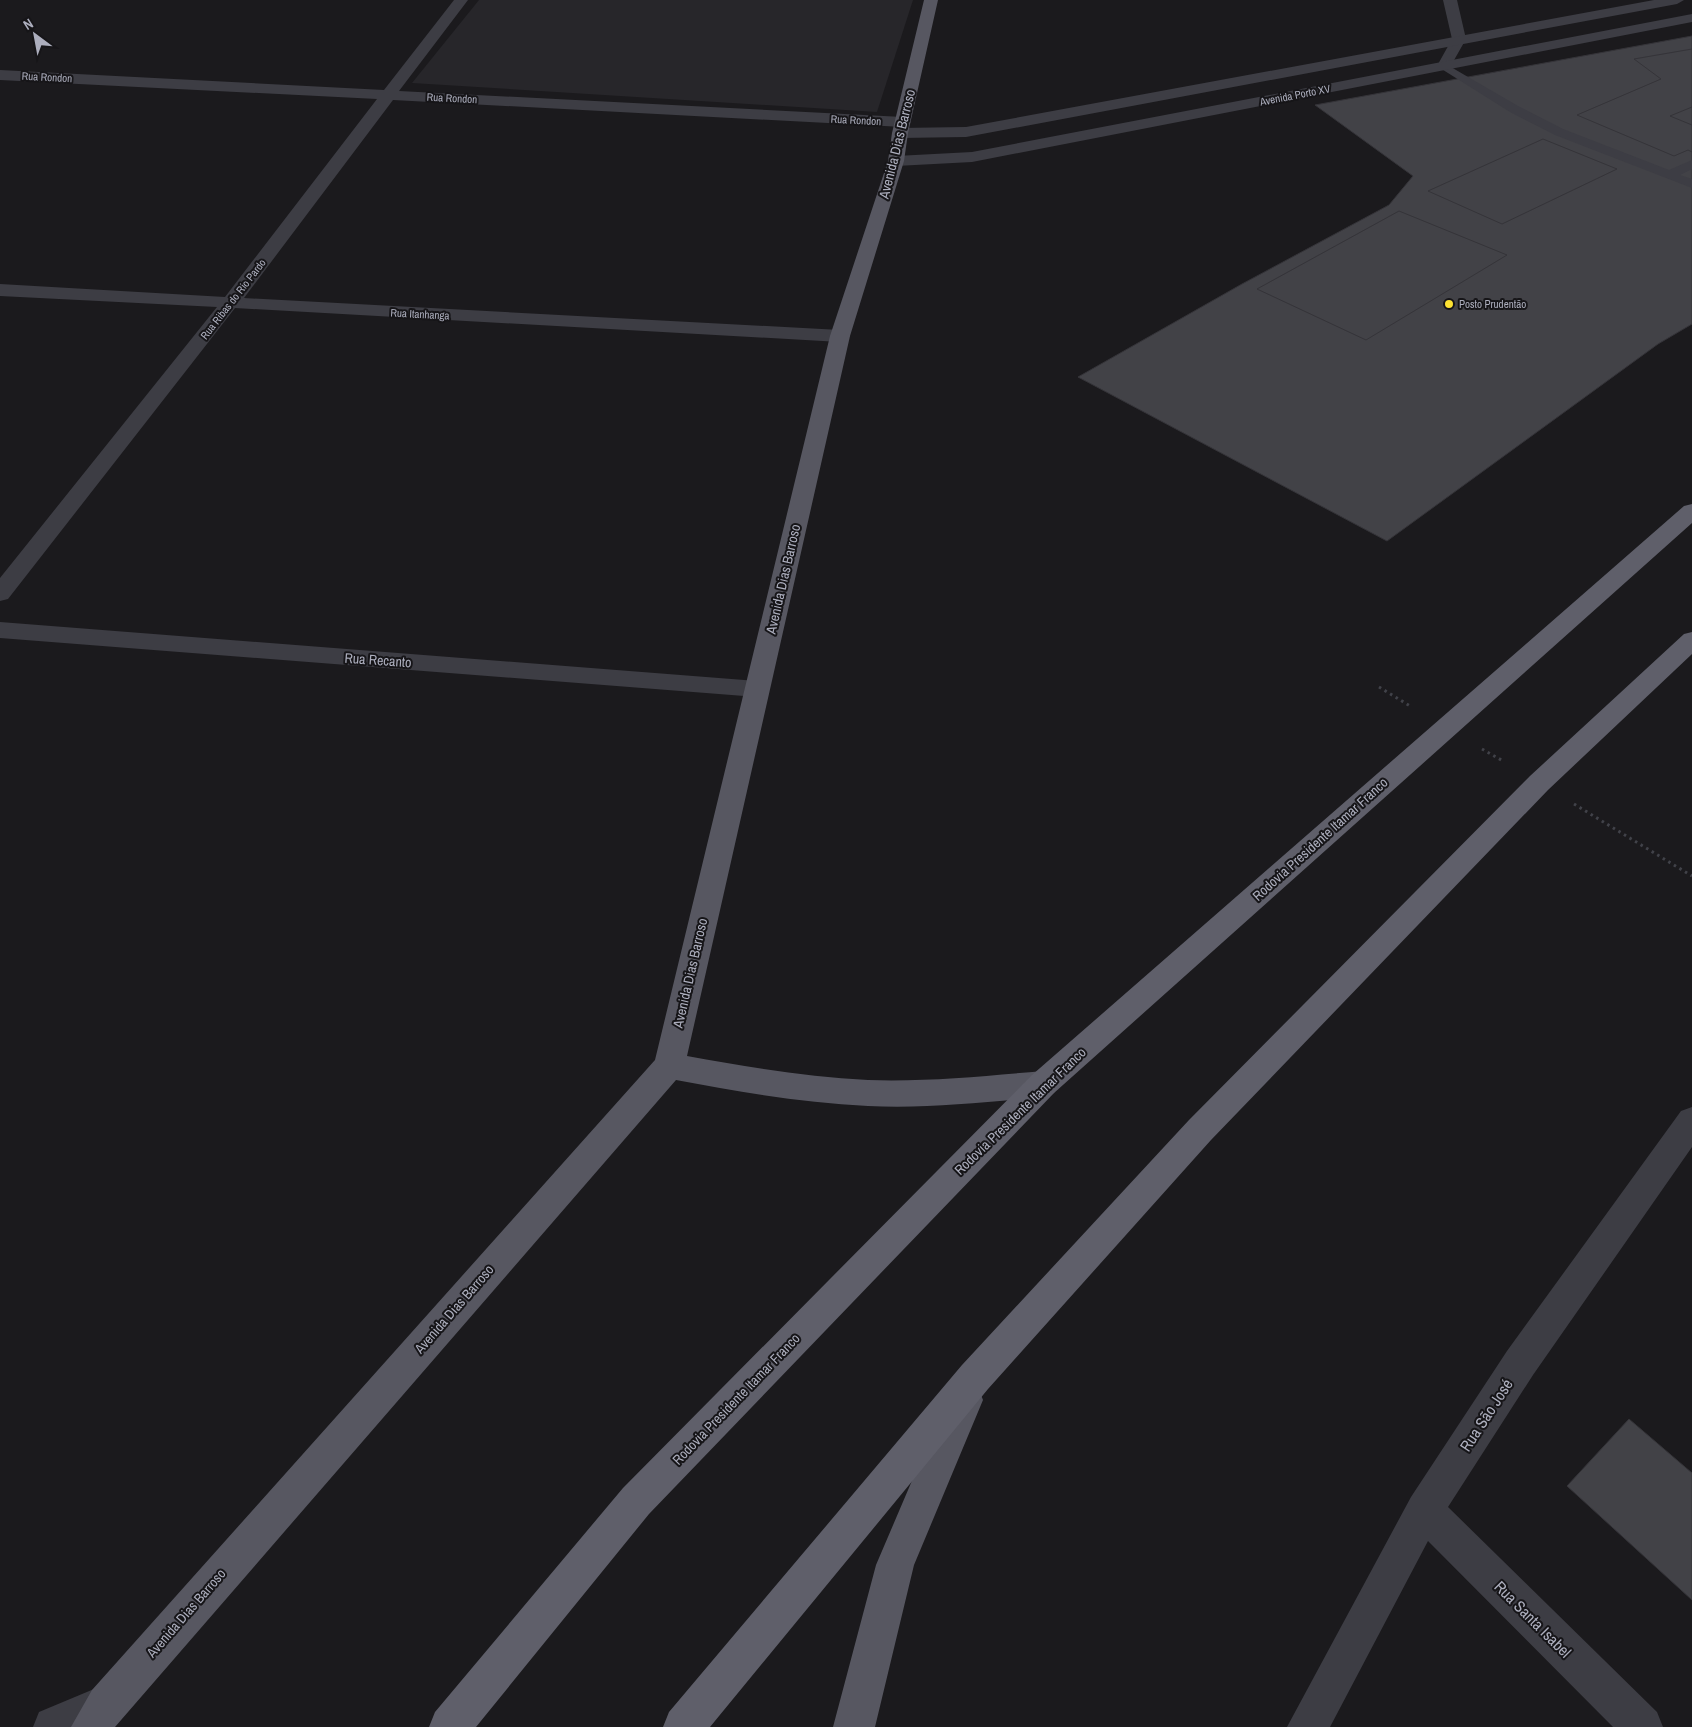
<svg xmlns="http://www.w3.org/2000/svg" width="1692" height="1727" font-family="'Archivo Narrow',sans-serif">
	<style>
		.built { fill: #27262a }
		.building { fill: #424247; stroke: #353439 }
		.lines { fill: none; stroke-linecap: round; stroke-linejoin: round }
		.path { stroke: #414249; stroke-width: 3; stroke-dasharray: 2.5 4; stroke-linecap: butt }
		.service { fill: #3d3d44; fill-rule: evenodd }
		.minor { fill: #3d3d44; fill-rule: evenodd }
		.tertiary { fill: #3d3d44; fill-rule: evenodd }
		.primary { fill: #575761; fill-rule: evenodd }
		.trunk { fill: #5f5f6a; fill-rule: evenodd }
		.poi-dot { fill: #fde232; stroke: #161518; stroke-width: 2 }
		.labels { text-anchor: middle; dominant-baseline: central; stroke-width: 4; stroke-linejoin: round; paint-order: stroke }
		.far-street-label { font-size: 11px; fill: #acaebd; stroke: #161518 }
		.far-poi-label { font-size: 11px; fill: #acaebd; stroke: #161518; text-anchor: start }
		.street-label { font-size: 14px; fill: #acaebd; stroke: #161518 }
		.near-street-label { font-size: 16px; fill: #acaebd; stroke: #161518 }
	</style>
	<rect width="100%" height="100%" fill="#1b1a1d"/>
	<path class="built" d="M 479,0 L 913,0 L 877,112 L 412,83 Z"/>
	<g class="building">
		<path d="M 1692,36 L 1692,324 L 1658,344 L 1387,541 L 1078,377 L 1242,284 L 1389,205 L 1413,176 L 1315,105 Z"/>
		<path d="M 1692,49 L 1692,107 L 1670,116 L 1692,125 L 1692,152 L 1688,150 L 1674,156 L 1577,115 L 1661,79 L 1634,59 Z"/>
		<path d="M 1543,139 L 1617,169 L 1502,224 L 1428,191 Z"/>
		<path d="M 1399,211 L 1507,255 L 1366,340 L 1257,289 Z"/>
		<path d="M 1629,1419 L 1692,1473 L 1692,1600 L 1567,1486 Z"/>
	</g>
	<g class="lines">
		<g class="path">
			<path d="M 1379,687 L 1410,706"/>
			<path d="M 1482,749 L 1503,761"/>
			<path d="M 1574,804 L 1692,876"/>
		</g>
		<path class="service" d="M 1444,63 L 1518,106 L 1563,129 L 1669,170 L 1692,160 L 1692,169 L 1680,175 L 1692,179 L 1692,188 L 1555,135 L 1510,112 L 1440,68 L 1438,66 Z"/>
		<g class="minor">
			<path d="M 454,0 L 468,0 L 399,91 L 903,117 L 911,122 L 903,127 L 393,100 L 244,298 L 840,330 L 847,332 L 850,336 L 847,340 L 840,342 L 235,308 L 8,599 L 0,601 L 0,578 L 217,307 L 0,296 L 0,284 L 225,297 L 377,99 L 0,80 L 0,70 L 384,90 Z"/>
			<path d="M 1443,0 L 1457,0 L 1466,39 L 1449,69 L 1444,70 L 1437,66 L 1452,39 Z"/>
			<path d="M 0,622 L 757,681 L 766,683 L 769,689 L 766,695 L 757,697 L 0,638 Z"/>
			<path d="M 1692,1107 L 1692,1147 L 1533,1375 L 1448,1507 L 1657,1712 L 1663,1727 L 1613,1727 L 1428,1541 L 1330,1727 L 1287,1727 L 1411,1497 L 1507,1351 L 1681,1111 Z"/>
			<path d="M 106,1684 L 120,1690 L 126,1704 L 120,1718 L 101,1727 L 33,1727 L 39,1712 Z"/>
		</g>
		<g class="tertiary">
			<path d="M 1654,0 L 1684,0 L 1677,4 L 966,137 L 900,138 L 892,133 L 900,128 L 966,127 Z"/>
			<path d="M 1692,14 L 1692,22 L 972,162 L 896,166 L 890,164 L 888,161 L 890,158 L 896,156 L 972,152 Z"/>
		</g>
		<g class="primary">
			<path d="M 924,0 L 938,0 L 908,133 L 904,161 L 850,336 L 687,1056 C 747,1067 807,1077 868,1080 C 926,1082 985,1076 1043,1071 L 1054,1075 L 1058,1084 L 1054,1093 L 1043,1097 C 985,1102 926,1109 868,1106 C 803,1103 739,1092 676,1080 L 115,1727 L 71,1727 L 92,1690 L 655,1060 L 830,336 L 888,161 L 892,133 Z"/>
			<path d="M 965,1382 L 978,1387 L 983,1400 L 914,1565 L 875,1727 L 833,1727 L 876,1565 L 952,1387 Z"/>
		</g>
		<g class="trunk">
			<path d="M 1692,504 L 1692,523 L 1054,1093 L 649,1514 L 476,1727 L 429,1727 L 435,1712 L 623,1488 L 1032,1075 L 1684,506 Z"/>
			<path d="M 1692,632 L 1692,654 L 1548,790 L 1211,1140 L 988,1389 L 710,1727 L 663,1727 L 669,1712 L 962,1365 L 1189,1120 L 1530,776 L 1684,634 Z"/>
		</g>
	</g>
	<circle class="poi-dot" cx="1449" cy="304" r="5"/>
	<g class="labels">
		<g class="far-street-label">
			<text transform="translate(47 77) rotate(3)">Rua Rondon</text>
			<text transform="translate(1295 95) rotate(-11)">Avenida Porto XV</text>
			<text transform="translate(452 98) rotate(3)">Rua Rondon</text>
			<text transform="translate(856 120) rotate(3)">Rua Rondon</text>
			<text transform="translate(233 299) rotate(-52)">Rua Ribas do Rio Pardo</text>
			<text transform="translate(420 314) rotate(3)">Rua Itanhanga</text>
		</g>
		<g class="far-poi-label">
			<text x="1459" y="304">Posto Prudentão</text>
		</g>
		<g class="street-label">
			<text transform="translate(897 144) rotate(-76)">Avenida Dias Barroso</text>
			<text transform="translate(783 579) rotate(-77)">Avenida Dias Barroso</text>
			<text transform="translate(378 660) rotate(4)">Rua Recanto</text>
			<text transform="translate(1320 839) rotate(-42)">Rodovia Presidente Itamar Franco</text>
			<text transform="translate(690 973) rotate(-77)">Avenida Dias Barroso</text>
			<text transform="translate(1020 1111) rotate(-44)">Rodovia Presidente Itamar Franco</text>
			<text transform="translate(454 1309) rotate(-49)">Avenida Dias Barroso</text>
			<text transform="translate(736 1399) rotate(-46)">Rodovia Presidente Itamar Franco</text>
			<text transform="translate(186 1613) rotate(-49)">Avenida Dias Barroso</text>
		</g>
		<g class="near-street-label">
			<text transform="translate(1486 1415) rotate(-57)">Rua São José</text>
			<text transform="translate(1533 1619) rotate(45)">Rua Santa Isabel</text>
		</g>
	</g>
	<g transform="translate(35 35) rotate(328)" stroke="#161518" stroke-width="4" paint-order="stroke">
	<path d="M0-4L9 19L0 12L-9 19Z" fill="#acaebd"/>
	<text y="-8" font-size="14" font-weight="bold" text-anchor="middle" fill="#acaebd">N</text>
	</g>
</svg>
